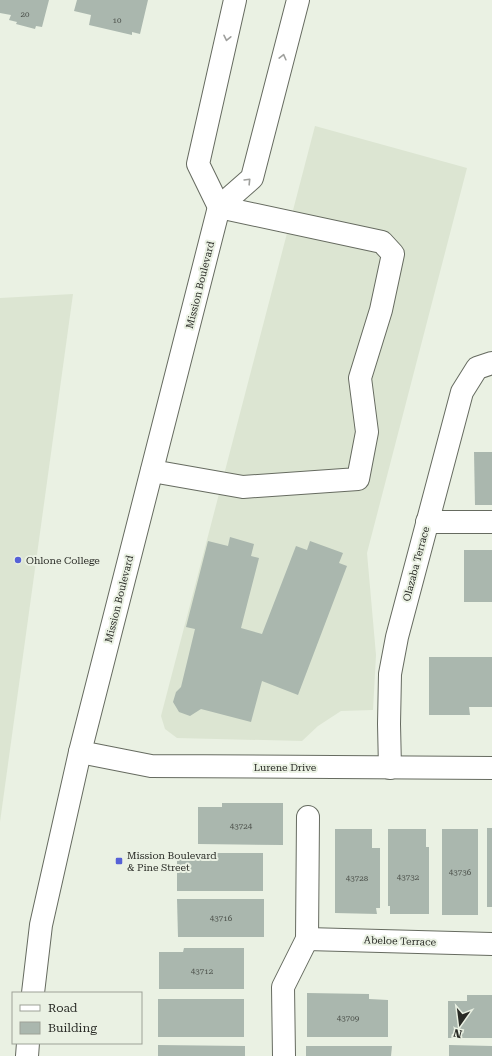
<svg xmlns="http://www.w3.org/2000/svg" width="492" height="1056" font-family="'Roboto Serif',serif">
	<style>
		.built { fill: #dce5d2 }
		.building { fill: #aab7ae }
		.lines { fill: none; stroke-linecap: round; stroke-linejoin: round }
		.minor-casing { stroke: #666b60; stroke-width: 24 }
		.major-casing { stroke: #666b60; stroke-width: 24 }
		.minor { stroke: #fff; stroke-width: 22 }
		.major { stroke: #fff; stroke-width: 22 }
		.oneway { stroke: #9fa09d }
		.poi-dot { fill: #5661d7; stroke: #eaf1e3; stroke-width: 1.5 }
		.labels { text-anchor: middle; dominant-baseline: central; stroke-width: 4; stroke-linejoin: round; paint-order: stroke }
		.number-label { font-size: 8px; fill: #494e48 }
		.street-label { font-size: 10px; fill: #292b26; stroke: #eaf1e3 }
		.poi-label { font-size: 10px; fill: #292b26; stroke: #eaf1e3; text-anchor: start }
	</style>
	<rect width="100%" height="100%" fill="#eaf1e3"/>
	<g class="built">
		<path d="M 315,126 L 467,168 L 367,553 L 376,655 L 373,710 L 341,711 L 318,726 L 302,741 L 177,738 L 165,729 L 161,716 Z"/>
		<path d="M 73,294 L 0,822 L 0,298 Z"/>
	</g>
	<g class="building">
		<path d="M 0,0 L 49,0 L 42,27 L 36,26 L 35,29 L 16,24 L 17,22 L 9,20 L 11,15 L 0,13 Z"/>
		<path d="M 77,0 L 148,0 L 140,34 L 132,32 L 132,35 L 89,25 L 91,15 L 74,11 Z"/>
		<path d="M 474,452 L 492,452 L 492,505 L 475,505 Z"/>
		<path d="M 230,537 L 254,544 L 251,556 L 259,558 L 241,628 L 262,634 L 296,546 L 307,550 L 310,541 L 343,553 L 339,563 L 347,566 L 298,695 L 262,681 L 251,722 L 201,709 L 190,716 L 179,712 L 173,702 L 176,692 L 181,687 L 195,629 L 186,627 L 208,541 L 228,546 Z"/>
		<rect x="464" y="550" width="28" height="52"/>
		<path d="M 429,657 L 492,657 L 492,707 L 469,707 L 470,715 L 429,715 Z"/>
		<path d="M 222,803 L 283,803 L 283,845 L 198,844 L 198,807 L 222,807 Z"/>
		<rect x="487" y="828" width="5" height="79"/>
		<path d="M 335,829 L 372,829 L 372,848 L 380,848 L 380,908 L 376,908 L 377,914 L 335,913 Z"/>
		<path d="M 388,829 L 426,829 L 426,847 L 429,847 L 429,914 L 390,914 L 390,906 L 388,906 Z"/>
		<rect x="442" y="829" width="36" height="86"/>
		<rect x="177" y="853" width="86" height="38"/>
		<path d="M 177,899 L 264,899 L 264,937 L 178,937 Z"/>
		<path d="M 184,948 L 244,948 L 244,989 L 159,989 L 159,952 L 183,952 Z"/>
		<path d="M 307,993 L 369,994 L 369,999 L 388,1000 L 388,1037 L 307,1037 Z"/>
		<path d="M 467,995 L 492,995 L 492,1038 L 448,1038 L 448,1001 L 467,1001 Z"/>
		<rect x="158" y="999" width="86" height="38"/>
		<path d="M 158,1045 L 245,1046 L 245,1056 L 158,1056 Z"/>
		<path d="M 449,1045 L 492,1046 L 492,1056 L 449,1056 Z"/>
		<path d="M 306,1046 L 392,1046 L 391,1056 L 306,1056 Z"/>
	</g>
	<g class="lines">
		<defs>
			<g id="minor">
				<path d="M 152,471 L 243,487 L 358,479 L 367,432 L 360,378 L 381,310 L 393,254 L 382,242 L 219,207"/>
				<path d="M 427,522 L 492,522"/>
				<path d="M 80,752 L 151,766 L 492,768"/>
				<path d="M 390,768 L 389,724 L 390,674 L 397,637 L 462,392 L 477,368 L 492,363"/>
				<path d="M 307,939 L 492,944"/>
				<path d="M 284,1056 L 283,987 L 307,939 L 308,817"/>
			</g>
			<g id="major">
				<path d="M 219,207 L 198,164 L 235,0"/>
				<path d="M 33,993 L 41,925 L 80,752 L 219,207 L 252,178 L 298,0"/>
				<path d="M 27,1056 L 28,1043"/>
			</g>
		</defs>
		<use href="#minor" class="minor-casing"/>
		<use href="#major" class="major-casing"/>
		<use href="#minor" class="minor"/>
		<use href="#major" class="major"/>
	</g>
	<defs><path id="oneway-chevron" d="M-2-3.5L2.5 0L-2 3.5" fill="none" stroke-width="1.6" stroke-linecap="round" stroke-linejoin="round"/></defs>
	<g class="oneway">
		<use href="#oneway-chevron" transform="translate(227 38) rotate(102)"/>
		<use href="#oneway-chevron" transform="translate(283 57) rotate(-76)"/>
		<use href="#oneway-chevron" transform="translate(248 181) rotate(-46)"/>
	</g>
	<g class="poi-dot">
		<circle cx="18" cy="560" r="4"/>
		<rect x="115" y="857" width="8" height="8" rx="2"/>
	</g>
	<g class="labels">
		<g class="number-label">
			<text x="25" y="14">20</text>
			<text x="117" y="20">10</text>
			<text x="241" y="826">43724</text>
			<text x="460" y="872">43736</text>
			<text x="408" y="877">43732</text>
			<text x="357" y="878">43728</text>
			<text x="221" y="918">43716</text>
			<text x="202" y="971">43712</text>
			<text x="348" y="1018">43709</text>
		</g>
		<g class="street-label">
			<text transform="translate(200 285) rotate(-76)">Mission Boulevard</text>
			<text transform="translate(416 564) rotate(-75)">Olazaba Terrace</text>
			<text transform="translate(119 599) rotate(-76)">Mission Boulevard</text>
			<text x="285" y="767">Lurene Drive</text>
			<text transform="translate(400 941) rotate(2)">Abeloe Terrace</text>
		</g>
		<g class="poi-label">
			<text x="26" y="560">Ohlone College</text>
			<text x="127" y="855">Mission Boulevard<tspan x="127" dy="12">&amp; Pine Street</tspan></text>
		</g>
	</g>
	<rect x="12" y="992" width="130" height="52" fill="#eaf1e3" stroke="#9da297"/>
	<rect x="20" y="1005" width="20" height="6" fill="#ffffff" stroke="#9da297"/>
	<text x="48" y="1012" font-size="12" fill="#292b26">Road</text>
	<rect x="20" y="1022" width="20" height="12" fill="#aab7ae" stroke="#9da297"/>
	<text x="48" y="1032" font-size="12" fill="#292b26">Building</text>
	<g transform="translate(460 1024) rotate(194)" stroke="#eaf1e3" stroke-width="3" paint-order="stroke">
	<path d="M0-3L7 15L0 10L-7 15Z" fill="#292b26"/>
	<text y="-6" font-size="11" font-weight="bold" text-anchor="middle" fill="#292b26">N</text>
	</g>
</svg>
